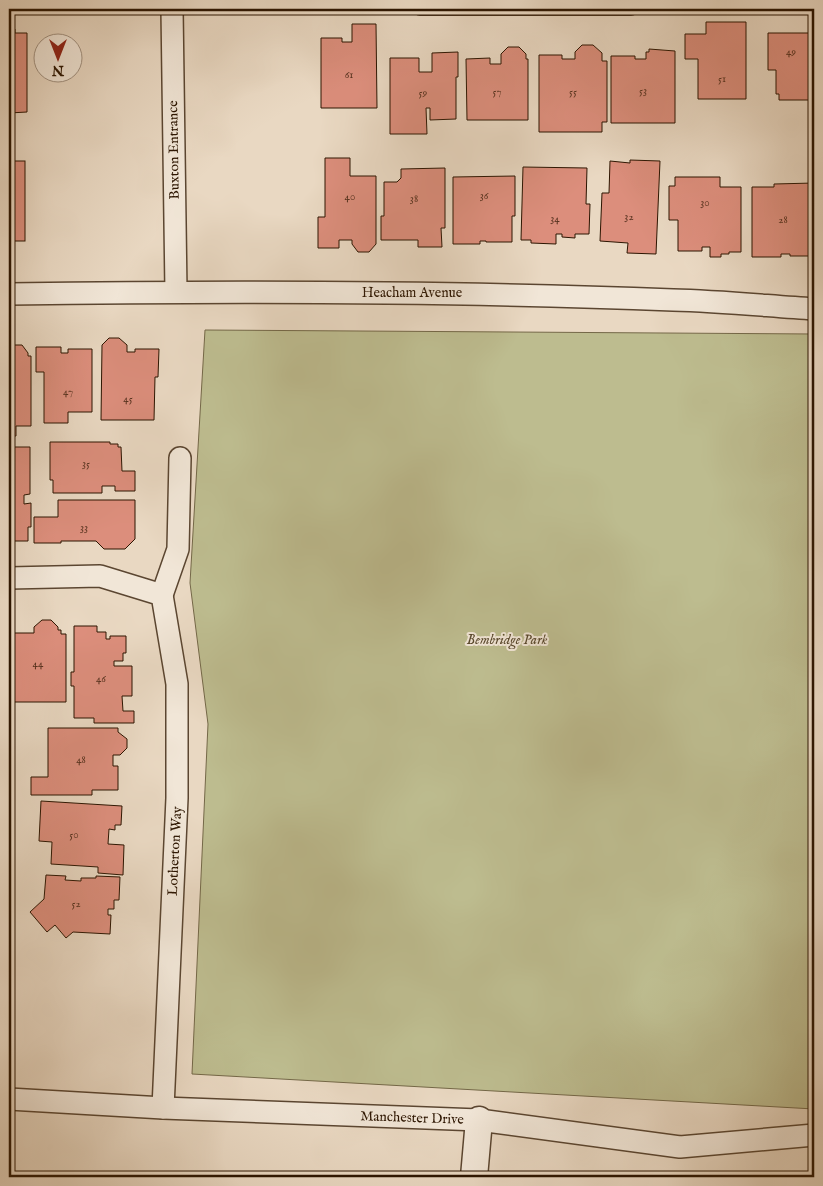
<svg xmlns="http://www.w3.org/2000/svg" width="823" height="1186" font-family="'IM FELL English',serif">
	<style>
		.green { fill: #bdbc8f; stroke: #746848 }
		.building { fill: #dc8e7c; stroke: #2c1501 }
		.lines { fill: none; stroke-linecap: round; stroke-linejoin: round }
		.service-casing { stroke: #5b4631; stroke-width: 14 }
		.minor-casing { stroke: #5b4631; stroke-width: 24 }
		.tertiary-casing { stroke: #5b4631; stroke-width: 29 }
		.service { stroke: #f1e6d7; stroke-width: 11 }
		.minor { stroke: #f1e6d7; stroke-width: 21 }
		.tertiary { stroke: #f1e6d7; stroke-width: 26 }
		.labels { text-anchor: middle; dominant-baseline: central; stroke-width: 4; stroke-linejoin: round; paint-order: stroke }
		.number-label { font-size: 11px; fill: #583320 }
		.street-label { font-size: 14px; fill: #2c1501; stroke: #f1e6d7 }
		.park-label { font-size: 14px; font-style: italic; fill: #58472c; stroke: #f1e6d7 }
	</style>
	<rect width="100%" height="100%" fill="#e9d8c2"/>
	<filter id="stains"><feTurbulence type="fractalNoise" baseFrequency=".004" numOctaves="4"/><feColorMatrix values="0 0 0 0 .2 0 0 0 0 .09 0 0 0 0 .02 0 0 0 .5 -.17"/></filter>
	<radialGradient id="worn" r=".72"><stop offset=".6" stop-color="#630" stop-opacity="0"/><stop offset="1" stop-color="#630" stop-opacity=".3"/></radialGradient>
	<path class="green" d="M 205,330 L 814,334 L 814,1109 L 192,1074 L 208,724 L 190,583 Z"/>
	<g class="building">
		<path d="M 706,22 L 746,22 L 746,99 L 698,99 L 698,59 L 685,59 L 685,34 L 706,34 Z"/>
		<path d="M 352,24 L 376,24 L 377,108 L 321,108 L 321,38 L 342,38 L 342,42 L 352,42 Z"/>
		<path d="M 15,29 L 15,33 L 27,33 L 27,112 L 9,113 L 9,30 Z"/>
		<path d="M 768,33 L 814,33 L 814,100 L 779,100 L 779,94 L 776,94 L 776,70 L 768,70 Z"/>
		<path d="M 582,45 L 593,45 L 602,53 L 602,61 L 607,61 L 607,122 L 602,122 L 602,132 L 539,132 L 539,55 L 562,55 L 562,59 L 575,59 L 575,52 Z"/>
		<path d="M 508,47 L 519,47 L 526,54 L 526,59 L 528,59 L 528,120 L 467,120 L 466,59 L 490,58 L 490,64 L 501,64 L 501,54 Z"/>
		<path d="M 649,49 L 675,51 L 675,123 L 611,123 L 611,56 L 635,56 L 635,59 L 646,59 L 646,52 L 649,52 Z"/>
		<path d="M 458,52 L 458,77 L 456,77 L 456,119 L 430,120 L 430,108 L 426,108 L 427,134 L 390,134 L 390,58 L 419,58 L 419,72 L 432,72 L 432,53 Z"/>
		<path d="M 325,158 L 350,158 L 350,176 L 376,176 L 376,244 L 369,252 L 358,252 L 352,244 L 352,240 L 339,240 L 339,248 L 318,248 L 318,217 L 325,217 Z"/>
		<path d="M 630,160 L 660,161 L 656,254 L 627,253 L 628,243 L 600,241 L 602,193 L 609,193 L 610,161 L 630,163 Z"/>
		<rect x="9" y="161" width="16" height="80"/>
		<path d="M 523,167 L 587,168 L 586,204 L 590,204 L 589,234 L 575,234 L 575,238 L 562,237 L 562,234 L 556,234 L 556,244 L 531,243 L 531,240 L 521,240 Z"/>
		<path d="M 445,168 L 445,228 L 441,228 L 442,247 L 418,247 L 418,240 L 381,240 L 381,216 L 384,216 L 384,182 L 397,182 L 401,178 L 401,169 Z"/>
		<path d="M 515,176 L 515,216 L 512,216 L 512,242 L 486,242 L 486,241 L 480,241 L 480,244 L 453,244 L 453,177 Z"/>
		<path d="M 675,177 L 720,177 L 720,187 L 741,187 L 741,252 L 729,252 L 729,254 L 721,254 L 721,257 L 710,257 L 710,247 L 702,247 L 702,251 L 678,251 L 678,220 L 669,220 L 669,186 L 675,186 Z"/>
		<path d="M 814,183 L 814,256 L 790,256 L 790,254 L 781,254 L 781,257 L 752,257 L 752,187 L 774,187 L 774,184 Z"/>
		<path d="M 109,338 L 119,338 L 127,345 L 127,352 L 135,352 L 135,349 L 159,349 L 158,377 L 155,377 L 154,420 L 101,420 L 102,345 Z"/>
		<path d="M 12,345 L 22,345 L 28,353 L 28,356 L 31,356 L 31,426 L 16,426 L 16,436 L 9,436 L 9,349 Z"/>
		<path d="M 36,347 L 61,347 L 61,353 L 68,353 L 68,349 L 92,349 L 92,412 L 68,412 L 68,423 L 44,423 L 44,372 L 36,372 Z"/>
		<path d="M 50,442 L 110,442 L 110,444 L 118,444 L 118,447 L 121,447 L 122,471 L 135,471 L 135,491 L 115,491 L 115,486 L 102,486 L 102,493 L 53,493 L 53,480 L 50,480 Z"/>
		<path d="M 9,447 L 30,447 L 30,494 L 24,495 L 24,504 L 31,503 L 31,527 L 28,527 L 28,541 L 9,541 Z"/>
		<path d="M 58,500 L 135,500 L 135,539 L 125,549 L 104,549 L 96,541 L 61,541 L 61,543 L 34,543 L 34,517 L 58,517 Z"/>
		<path d="M 42,620 L 51,620 L 58,627 L 58,630 L 61,630 L 61,634 L 66,634 L 66,702 L 10,702 L 9,633 L 34,633 L 34,627 Z"/>
		<path d="M 74,626 L 97,626 L 97,632 L 106,632 L 106,639 L 110,639 L 110,636 L 126,636 L 126,653 L 123,653 L 123,661 L 114,661 L 114,666 L 132,666 L 132,696 L 122,696 L 123,711 L 134,711 L 134,723 L 94,723 L 94,718 L 74,718 L 74,686 L 71,686 L 71,672 L 74,672 Z"/>
		<path d="M 48,728 L 118,728 L 118,732 L 127,739 L 127,748 L 120,755 L 113,755 L 113,766 L 118,766 L 118,790 L 92,790 L 92,795 L 31,795 L 31,777 L 48,777 Z"/>
		<path d="M 41,801 L 122,806 L 121,825 L 115,825 L 115,830 L 109,829 L 108,844 L 124,845 L 123,875 L 98,873 L 98,867 L 51,864 L 52,842 L 39,841 Z"/>
		<path d="M 46,875 L 66,876 L 65,880 L 81,881 L 81,878 L 96,878 L 96,876 L 120,877 L 119,900 L 114,900 L 114,909 L 108,909 L 108,915 L 111,915 L 110,934 L 73,932 L 66,938 L 55,925 L 47,932 L 30,912 L 44,899 Z"/>
	</g>
	<g class="lines">
		<defs>
			<path id="service" d="M 420,9 L 631,9"/>
			<g id="minor">
				<path d="M 172,9 L 176,292"/>
				<path d="M 9,294 C 230,291 452,291 673,300 C 720,301 767,306 814,309"/>
				<path d="M 9,578 L 100,576 L 162,595 L 177,684 L 177,798 L 163,1108"/>
				<path d="M 162,595 L 178,549 L 180,458"/>
				<path d="M 9,1099 L 163,1108 L 479,1120 L 680,1147 L 814,1135"/>
			</g>
			<path id="tertiary" d="M 474,1177 L 479,1120"/>
		</defs>
		<use href="#service" class="service-casing"/>
		<use href="#minor" class="minor-casing"/>
		<use href="#tertiary" class="tertiary-casing"/>
		<use href="#service" class="service"/>
		<use href="#minor" class="minor"/>
		<use href="#tertiary" class="tertiary"/>
	</g>
	<g class="labels">
		<g class="number-label">
			<text x="791" y="52">49</text>
			<text x="349" y="75">61</text>
			<text x="722" y="79">51</text>
			<text x="643" y="91">53</text>
			<text x="497" y="92">57</text>
			<text x="573" y="92">55</text>
			<text x="423" y="93">59</text>
			<text x="484" y="196">36</text>
			<text x="350" y="197">40</text>
			<text x="414" y="199">38</text>
			<text x="705" y="203">30</text>
			<text x="629" y="217">32</text>
			<text x="555" y="219">34</text>
			<text x="783" y="220">28</text>
			<text x="68" y="392">47</text>
			<text x="128" y="399">45</text>
			<text x="86" y="464">35</text>
			<text x="84" y="528">33</text>
			<text x="38" y="664">44</text>
			<text x="101" y="679">46</text>
			<text x="81" y="760">48</text>
			<text x="74" y="835">50</text>
			<text x="76" y="904">52</text>
		</g>
		<g class="street-label">
			<text transform="translate(174 150) rotate(-91)">Buxton Entrance</text>
			<text x="412" y="293">Heacham Avenue</text>
			<text transform="translate(175 851) rotate(-87)">Lotherton Way</text>
			<text transform="translate(412 1118) rotate(2)">Manchester Drive</text>
		</g>
		<g class="park-label">
			<text x="507" y="640">Bembridge Park</text>
		</g>
	</g>
	<rect width="823" height="1186" fill="none" stroke="#e9d8c2" stroke-width="30"/>
	<rect x="10" y="10" width="803" height="1166" fill="none" stroke="#2c1501" stroke-width="2.5"/>
	<rect x="15" y="15" width="793" height="1156" fill="none" stroke="#2c1501"/>
	<g transform="translate(58 58) rotate(180)"><circle r="24" fill="#f1e6d7" stroke="#a29281"/>
	<path d="M0-4L9 19L0 12L-9 19Z" fill="#8f2418"/>
	<text y="-8" font-size="14" font-weight="bold" text-anchor="middle" fill="#2c1501">N</text>
	</g>
	<rect width="100%" height="100%" filter="url(#stains)"/>
	<rect width="100%" height="100%" fill="url(#worn)"/>
</svg>
